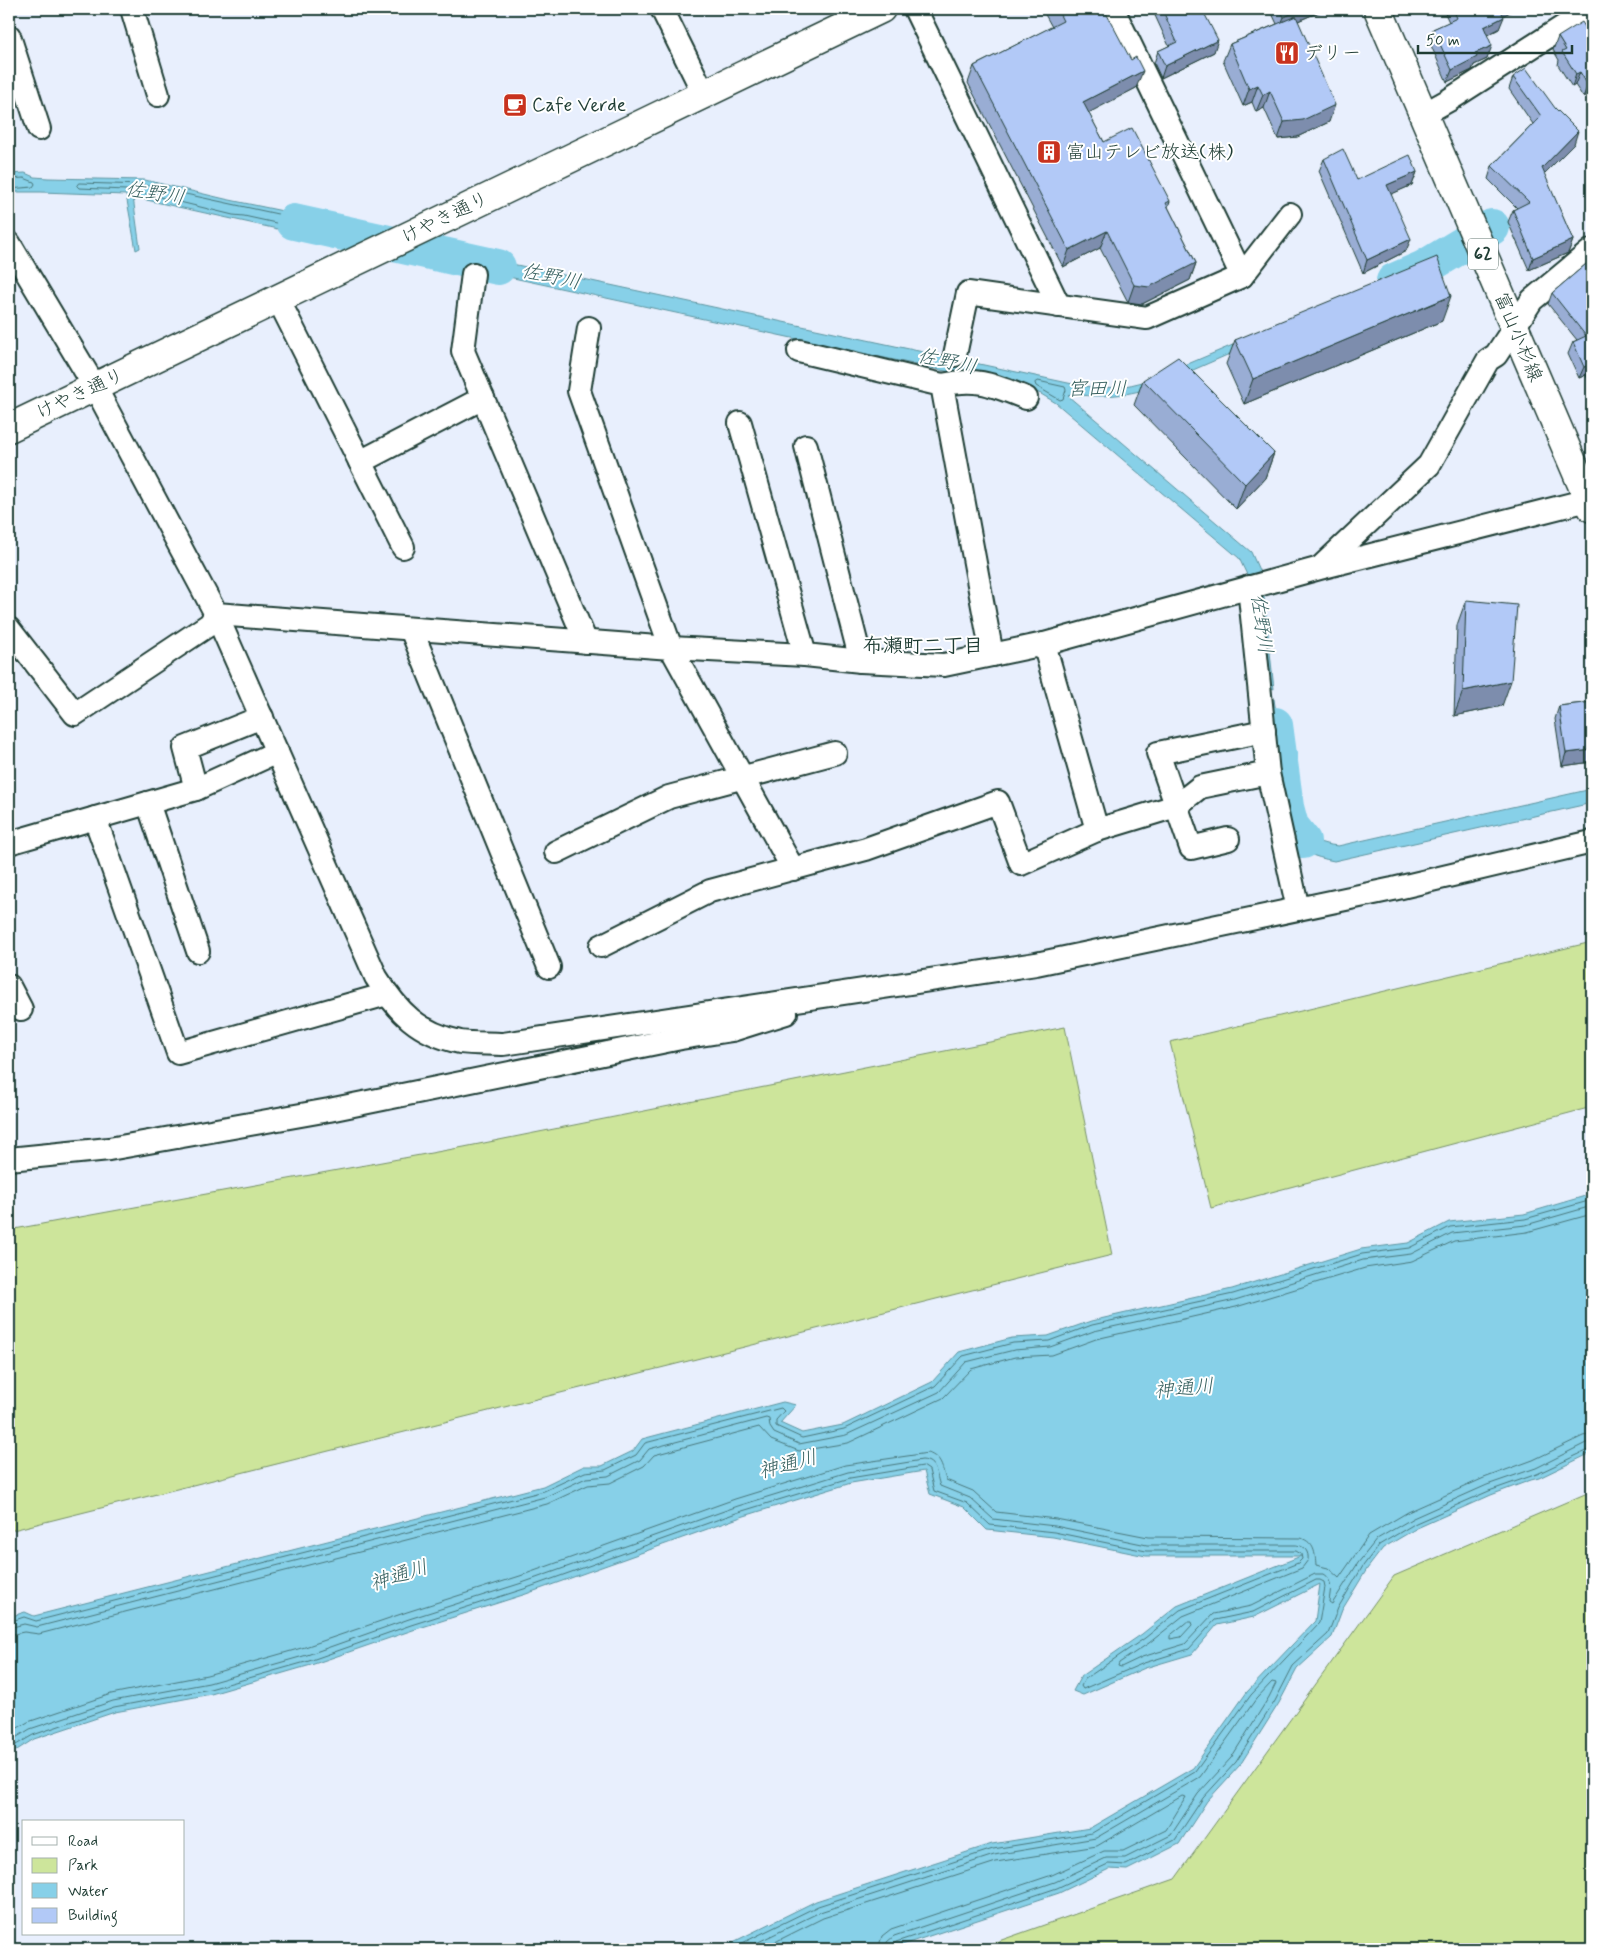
<svg xmlns="http://www.w3.org/2000/svg" width="1601" height="1958" font-family="Mynerve,'Klee One',sans-serif">
	<style>
		.green { fill: #cde59b; stroke: #769168 }
		.water { fill: #87d0e8; stroke: #5d95a0 }
		.lines { fill: none; stroke-linecap: round; stroke-linejoin: round }
		.shore { stroke: #49787c; stroke-width: 1 }
		.river { stroke: #87d0e8; stroke-width: 36 }
		.street-casing { stroke: #1f3d34; stroke-width: 26 }
		.secondary-casing { stroke: #1f3d34; stroke-width: 31 }
		.primary-casing { stroke: #1f3d34; stroke-width: 31 }
		.street { stroke: #fff; stroke-width: 22 }
		.secondary { stroke: #fff; stroke-width: 28 }
		.primary { stroke: #fff; stroke-width: 28 }
		.wall { fill: #99add4; stroke: #1f3d34 }
		.shaded-wall { fill: #7d8dad; stroke: #1f3d34 }
		.building { fill: #b2c9f7; stroke: #1f3d34 }
		.labels { text-anchor: middle; dominant-baseline: central; stroke-width: 4; stroke-linejoin: round; paint-order: stroke }
		.shield { fill: #fff; stroke: #627771; stroke-width: 1 }
		.shield-label { font-size: 18px; font-weight: bold; fill: #1f3d34 }
		.poi-label { font-size: 19px; fill: #1f3d34; stroke: #fff; text-anchor: start }
		.street-label { font-size: 19px; fill: #1f3d34; stroke: #fff }
		.water-label { font-size: 20px; font-style: italic; fill: #396261; stroke: #fff }
		.neighbourhood-label { font-size: 20px; font-weight: bold; fill: #1f3d34; stroke: #fff }
	</style>
	<rect width="100%" height="100%" fill="#e8effd"/>
	<filter id="ink" filterUnits="userSpaceOnUse"><feTurbulence type="fractalNoise" baseFrequency=".02" numOctaves="2"/><feDisplacementMap in="SourceGraphic" scale="10" xChannelSelector="R" yChannelSelector="G"/><feConvolveMatrix kernelMatrix="1 2 1 2 8 2 1 2 1" color-interpolation-filters="sRGB"/></filter>
	<g filter="url(#ink)">
		<g class="green">
			<path d="M 1592,942 L 1592,1107 L 1211,1208 L 1170,1042 Z"/>
			<path d="M 1065,1027 L 1112,1255 L 9,1531 L 9,1230 L 464,1147 Z"/>
			<path d="M 1592,1491 L 1592,1949 L 976,1949 L 1175,1879 L 1394,1576 Z"/>
		</g>
		<g class="water">
			<path d="M 25,173 L 34,177 L 48,178 L 145,180 L 225,199 L 355,226 L 327,240 L 133,197 L 140,248 L 136,250 L 126,195 L 41,192 L 18,192 L 9,194 L 9,174 Z"/>
			<path d="M 456,252 L 1082,386 C 1112,389 1121,388 1150,380 L 1422,265 L 1421,261 L 1429,263 L 1402,278 L 1159,385 C 1129,396 1102,398 1070,394 L 1068,396 L 1251,552 L 1262,577 L 1249,579 L 1239,558 L 1056,403 L 1041,394 L 1029,389 L 439,262 Z"/>
			<path d="M 1264,597 L 1274,689 L 1260,683 L 1252,598 Z"/>
			<path d="M 1274,699 L 1285,775 L 1271,771 L 1263,705 Z"/>
			<path d="M 1592,789 L 1592,803 L 1334,861 C 1290,852 1290,841 1278,801 L 1290,796 C 1297,827 1303,842 1338,846 Z"/>
			<path d="M 1592,1194 L 1592,1445 L 1591,1453 L 1539,1478 L 1531,1480 L 1491,1495 L 1417,1528 L 1383,1548 L 1367,1569 L 1342,1610 L 1332,1637 L 1297,1669 L 1279,1703 L 1240,1765 L 1207,1801 L 1179,1844 L 1127,1870 L 1109,1869 L 1059,1893 L 890,1949 L 719,1949 L 816,1901 L 992,1844 L 1090,1828 L 1193,1768 L 1247,1692 L 1315,1621 L 1320,1584 L 1254,1617 L 1217,1625 L 1192,1654 L 1145,1668 L 1083,1695 L 1073,1691 L 1081,1676 L 1142,1634 L 1177,1606 L 1301,1556 L 1146,1556 L 1053,1537 L 987,1530 L 964,1507 L 930,1494 L 924,1471 L 851,1483 L 741,1517 L 526,1594 L 413,1630 L 311,1665 L 211,1694 L 115,1712 L 34,1739 L 9,1755 L 9,1617 L 25,1612 L 34,1616 L 543,1486 L 584,1466 L 602,1466 L 633,1451 L 642,1439 L 783,1402 L 796,1405 L 780,1423 L 802,1433 L 843,1425 L 932,1382 L 959,1352 L 1012,1338 L 1048,1336 L 1091,1321 L 1232,1289 L 1361,1249 L 1408,1243 L 1449,1222 L 1524,1214 Z"/>
		</g>
		<g class="lines">
			<g class="shore">
				<path d="M 9,179 L 24,178 L 34,182 L 35,184 L 33,187 L 9,189"/>
				<path d="M 79,183 L 144,185 L 333,226 L 335,229 L 326,234 L 244,216 L 233,215 L 139,192 L 131,192 L 126,190 L 79,188 L 77,186 Z"/>
				<path d="M 1038,381 L 1065,387 L 1066,390 L 1063,399 L 1060,400 L 1036,386 L 1035,383 Z"/>
				<path d="M 9,1622 L 24,1617 L 36,1621 L 544,1491 L 585,1472 L 605,1470 L 636,1455 L 645,1443 L 781,1408 L 784,1411 L 776,1420 L 776,1426 L 802,1438 L 844,1429 L 935,1386 L 963,1356 L 1013,1343 L 1049,1341 L 1092,1325 L 1233,1294 L 1362,1254 L 1409,1248 L 1450,1227 L 1525,1219 L 1592,1200"/>
				<path d="M 1187,1622 L 1191,1622 L 1192,1625 L 1181,1637 L 1170,1639 L 1170,1636 Z"/>
				<path d="M 9,1628 L 24,1624 L 37,1627 L 545,1497 L 586,1478 L 608,1476 L 640,1460 L 649,1449 L 766,1418 L 769,1419 L 770,1427 L 774,1433 L 799,1444 L 846,1435 L 939,1392 L 966,1362 L 1014,1350 L 1050,1347 L 1094,1331 L 1235,1300 L 1363,1260 L 1411,1254 L 1452,1233 L 1526,1225 L 1592,1206"/>
				<path d="M 9,1635 L 24,1632 L 39,1634 L 547,1504 L 588,1485 L 610,1483 L 644,1466 L 654,1455 L 759,1427 L 771,1440 L 799,1451 L 848,1443 L 943,1398 L 971,1369 L 1015,1357 L 1052,1355 L 1096,1339 L 1236,1307 L 1365,1268 L 1412,1261 L 1454,1241 L 1527,1232 L 1592,1214"/>
				<path d="M 9,1733 L 28,1722 L 111,1694 L 207,1675 L 305,1647 L 407,1612 L 520,1576 L 735,1499 L 845,1465 L 928,1453 C 942,1458 942,1468 946,1480 L 973,1491 L 996,1512 L 1056,1519 L 1148,1537 L 1301,1538 C 1315,1543 1315,1553 1316,1565 L 1328,1568 L 1339,1578 L 1369,1535 L 1408,1512 L 1484,1478 L 1533,1460 L 1583,1436 L 1592,1434"/>
				<path d="M 9,1742 L 30,1729 L 113,1701 L 209,1683 L 307,1655 L 409,1619 L 522,1583 L 738,1506 L 848,1472 L 922,1460 C 937,1461 936,1475 940,1486 L 970,1498 L 993,1519 L 1055,1526 L 1147,1545 L 1296,1545 C 1305,1546 1309,1552 1308,1560 L 1302,1568 L 1183,1616 L 1149,1643 L 1119,1663 L 1118,1666 L 1121,1667 L 1142,1657 L 1185,1644 L 1213,1614 L 1251,1606 L 1315,1574 L 1323,1574 C 1334,1581 1330,1591 1329,1602 L 1332,1604 L 1358,1563 L 1377,1539 L 1413,1518 L 1487,1485 L 1536,1468 L 1586,1443 L 1592,1442"/>
				<path d="M 9,1749 L 33,1735 L 114,1707 L 210,1689 L 309,1661 L 411,1625 L 524,1589 L 739,1512 L 850,1478 L 923,1466 L 929,1470 L 934,1491 L 967,1503 L 990,1525 L 1054,1532 L 1146,1551 L 1296,1551 L 1301,1554 L 1302,1559 L 1298,1563 L 1180,1610 L 1145,1638 L 1085,1679 L 1081,1686 L 1083,1689 L 1144,1663 L 1189,1649 L 1215,1620 L 1253,1612 L 1316,1580 L 1320,1580 L 1324,1582 L 1325,1587 L 1319,1623 L 1251,1695 L 1195,1772 L 1092,1833 L 993,1849 L 818,1906 L 730,1949"/>
				<path d="M 744,1949 L 820,1912 L 994,1855 L 1096,1838 L 1200,1777 L 1256,1699 L 1272,1682 L 1276,1683 L 1269,1697 L 1231,1758 L 1198,1794 L 1171,1835 L 1125,1858 L 1106,1858 L 1055,1882 L 894,1936 L 887,1942 L 886,1949"/>
				<path d="M 761,1949 L 823,1918 L 996,1862 L 1097,1846 L 1182,1796 L 1186,1797 L 1166,1830 L 1123,1851 L 1104,1851 L 1052,1875 L 891,1929 L 882,1936 L 878,1949"/>
				<path d="M 892,1949 L 893,1945 L 896,1942 L 1057,1888 L 1108,1864 L 1126,1865 L 1175,1840 L 1203,1798 L 1236,1762 L 1275,1701 L 1293,1666 L 1328,1634 L 1338,1608 L 1363,1566 L 1379,1545 L 1416,1523 L 1489,1491 L 1537,1474 L 1592,1448"/>
			</g>
			<g class="river">
				<path d="M 294,222 L 498,267"/>
				<path d="M 1394,281 L 1424,268 L 1492,227"/>
				<path d="M 1275,725 L 1286,807 L 1291,826 L 1303,841"/>
			</g>
			<defs>
				<g id="street">
					<path d="M 132,9 L 158,95"/>
					<path d="M 662,9 L 704,94"/>
					<path d="M 915,9 L 1059,306"/>
					<path d="M 9,36 L 39,129"/>
					<path d="M 1424,114 L 1449,100 L 1591,9"/>
					<path d="M 9,243 L 95,387 L 216,614 L 376,977 C 398,1012 418,1033 460,1042 C 474,1044 489,1043 503,1044 L 1036,964 L 1393,889 L 1592,842"/>
					<path d="M 473,274 L 463,351 L 586,642"/>
					<path d="M 1242,276 L 1290,214"/>
					<path d="M 278,299 L 403,547"/>
					<path d="M 589,328 L 579,391 L 671,648 L 793,869"/>
					<path d="M 799,351 L 942,385 L 992,655"/>
					<path d="M 955,355 L 968,293 L 1147,318 L 1242,276 L 1113,9"/>
					<path d="M 942,385 C 978,377 993,385 1026,398"/>
					<path d="M 740,423 L 805,655"/>
					<path d="M 806,446 L 861,661"/>
					<path d="M 360,462 L 483,398"/>
					<path d="M 1322,566 L 1429,465 L 1488,360 L 1496,355 L 1532,300 L 1592,250"/>
					<path d="M 1249,587 L 1268,773 L 1298,909"/>
					<path d="M 9,629 L 75,714 L 210,624 L 216,614 L 671,648 L 805,655 L 861,661 L 944,665 L 1044,644 L 1320,568 L 1592,499"/>
					<path d="M 411,629 L 549,967"/>
					<path d="M 1044,644 L 1097,830"/>
					<path d="M 196,789 L 185,748 L 262,717"/>
					<path d="M 148,803 L 198,951"/>
					<path d="M 95,818 L 178,1053 L 387,994"/>
					<path d="M 1228,839 L 1191,848 L 1158,753 L 1264,731"/>
					<path d="M 9,843 L 196,789 L 277,752"/>
					<path d="M 556,852 L 669,797 L 835,753"/>
					<path d="M 601,946 L 710,891 L 866,849 L 998,802 L 1021,864 L 1097,830 L 1176,806 L 1200,787 L 1268,773"/>
					<path d="M 9,986 L 21,1009"/>
					<path d="M 9,1159 L 109,1149 L 329,1110 L 681,1038 L 732,1030 L 786,1013"/>
				</g>
				<path id="secondary" d="M 9,428 L 881,9"/>
				<path id="primary" d="M 1378,9 L 1592,508"/>
			</defs>
			<use href="#street" class="street-casing"/>
			<use href="#secondary" class="secondary-casing"/>
			<use href="#primary" class="primary-casing"/>
			<use href="#street" class="street"/>
			<use href="#secondary" class="secondary"/>
			<use href="#primary" class="primary"/>
		</g>
		<g class="wall">
			<path d="M 1042,9 L 1104,9 L 1136,88 L 1088,112 L 1104,142 L 1170,201 L 1168,207 L 1196,263 L 1190,280 L 1142,304 L 1128,302 L 1100,248 L 1063,267 L 968,83 L 974,66 L 1052,27 Z"/>
			<path d="M 1152,9 L 1202,9 L 1214,52 L 1161,78 L 1154,63 L 1158,51 L 1169,46 Z"/>
			<path d="M 1270,9 L 1326,9 L 1298,21 L 1329,122 L 1297,137 L 1278,139 L 1264,108 L 1256,112 L 1252,102 L 1243,106 L 1223,61 L 1230,44 L 1277,24 Z"/>
			<path d="M 1443,9 L 1516,9 L 1503,15 L 1499,29 L 1487,35 L 1487,59 L 1474,65 L 1472,70 L 1447,82 L 1429,41 L 1433,29 L 1449,22 Z"/>
			<path d="M 1558,37 L 1592,91 L 1583,97 L 1575,85 L 1572,87 L 1558,65 L 1559,60 L 1553,50 Z"/>
			<path d="M 1513,77 L 1574,144 L 1544,174 L 1573,240 L 1568,253 L 1529,270 L 1508,222 L 1513,210 L 1517,208 L 1488,179 L 1492,166 L 1533,124 L 1509,89 Z"/>
			<path d="M 1324,159 L 1357,180 L 1417,172 L 1412,185 L 1391,194 L 1406,251 L 1363,273 L 1319,171 Z"/>
			<path d="M 1592,259 L 1592,389 L 1586,375 L 1579,378 L 1568,354 L 1573,342 L 1577,340 L 1548,304 L 1552,293 Z"/>
			<path d="M 1442,321 L 1244,404 L 1226,364 L 1235,340 Z"/>
			<path d="M 1143,380 L 1274,453 L 1265,478 L 1236,509 L 1134,405 Z"/>
			<path d="M 1466,600 L 1502,706 L 1454,716 L 1457,625 Z"/>
			<path d="M 1592,702 L 1592,762 L 1562,766 L 1555,719 L 1559,706 Z"/>
		</g>
		<g class="shaded-wall">
			<path d="M 1302,9 L 1326,9 L 1279,29 L 1284,17 Z"/>
			<path d="M 1498,9 L 1516,9 L 1495,20 Z"/>
			<path d="M 1504,17 L 1499,29 L 1479,39 L 1484,27 Z"/>
			<path d="M 1218,40 L 1214,52 L 1161,78 L 1165,66 Z"/>
			<path d="M 1492,46 L 1487,59 L 1474,65 L 1472,70 L 1447,82 L 1452,70 L 1475,53 Z"/>
			<path d="M 1143,71 L 1136,88 L 1077,119 L 1083,102 Z"/>
			<path d="M 1580,72 L 1575,85 L 1572,87 L 1576,74 Z"/>
			<path d="M 1592,82 L 1592,91 L 1583,97 L 1588,85 Z"/>
			<path d="M 1258,85 L 1252,102 L 1243,106 L 1249,89 Z"/>
			<path d="M 1270,91 L 1264,108 L 1256,112 L 1263,95 Z"/>
			<path d="M 1335,105 L 1329,122 L 1297,137 L 1278,139 L 1284,122 Z"/>
			<path d="M 1578,131 L 1574,144 L 1537,181 L 1542,168 Z"/>
			<path d="M 1417,172 L 1412,185 L 1383,198 L 1387,185 Z"/>
			<path d="M 1107,231 L 1100,248 L 1063,267 L 1069,250 Z"/>
			<path d="M 1411,239 L 1406,251 L 1363,273 L 1367,260 Z"/>
			<path d="M 1573,240 L 1568,253 L 1529,270 L 1533,258 Z"/>
			<path d="M 1196,263 L 1190,280 L 1142,304 L 1128,302 L 1134,285 Z"/>
			<path d="M 1451,296 L 1442,321 L 1244,404 L 1253,379 Z"/>
			<path d="M 1591,364 L 1586,375 L 1579,378 L 1584,367 Z"/>
			<path d="M 1274,453 L 1265,478 L 1236,509 L 1245,484 Z"/>
			<path d="M 1511,681 L 1502,706 L 1454,716 L 1463,691 Z"/>
			<path d="M 1592,750 L 1592,762 L 1562,766 L 1566,753 Z"/>
		</g>
		<g class="building">
			<path d="M 1057,9 L 1104,9 L 1131,60 L 1136,57 L 1143,71 L 1083,102 L 1104,142 L 1132,128 L 1170,201 L 1166,203 L 1196,263 L 1149,287 L 1134,285 L 1107,231 L 1069,250 L 974,66 L 1063,21 Z"/>
			<path d="M 1162,9 L 1202,9 L 1218,40 L 1165,66 L 1158,51 L 1177,42 Z"/>
			<path d="M 1280,9 L 1302,9 L 1284,17 Z"/>
			<path d="M 1453,9 L 1500,9 L 1504,17 L 1484,27 L 1492,46 L 1475,53 L 1477,57 L 1452,70 L 1433,29 L 1457,18 Z"/>
			<path d="M 1296,16 L 1335,105 L 1303,120 L 1284,122 L 1270,91 L 1263,95 L 1258,85 L 1249,89 L 1230,44 Z"/>
			<path d="M 1582,22 L 1590,35 L 1592,33 L 1592,82 L 1588,85 L 1580,72 L 1576,74 L 1562,52 L 1566,50 L 1558,37 Z"/>
			<path d="M 1526,68 L 1555,108 L 1578,131 L 1542,168 L 1573,240 L 1533,258 L 1513,210 L 1529,202 L 1492,166 L 1541,116 L 1513,77 Z"/>
			<path d="M 1343,149 L 1357,180 L 1410,155 L 1417,172 L 1387,185 L 1411,239 L 1367,260 L 1324,159 Z"/>
			<path d="M 1437,257 L 1451,296 L 1253,379 L 1235,340 Z"/>
			<path d="M 1592,259 L 1592,368 L 1591,364 L 1584,367 L 1573,342 L 1586,336 L 1552,293 Z"/>
			<path d="M 1178,357 L 1274,453 L 1245,484 L 1143,380 Z"/>
			<path d="M 1466,600 L 1517,605 L 1511,681 L 1463,691 Z"/>
			<path d="M 1592,702 L 1592,750 L 1566,753 L 1559,706 Z"/>
		</g>
	</g>
	<defs>
		<symbol id="restaurant-square" viewBox="-11 -11 22 22"><rect x="-9" y="-9" width="18" height="18" rx="4" fill="#c8321e" stroke="#fff"/><path d="M-5-6h1v4h1v-4h1v4h1v-4h1v5L-1.5 .5V6h-2V.5L-5-1ZM5-6V6H3V1.5H1.5Q1.5-4 5-6Z" fill="#fff"/></symbol>
		<symbol id="cafe-square" viewBox="-11 -11 22 22"><rect x="-9" y="-9" width="18" height="18" rx="4" fill="#c8321e" stroke="#fff"/><path d="M-5.5-4.5H6V0H3Q3 3.5 0 3.5H-2.5Q-5.5 3.5-5.5 0ZM3-3.2v2h1.7v-2ZM-6 4.5H4V6H-6Z" fill="#fff"/></symbol>
		<symbol id="building-square" viewBox="-11 -11 22 22"><rect x="-9" y="-9" width="18" height="18" rx="4" fill="#c8321e" stroke="#fff"/><path d="M-4-6H4V6H1V3H-1V6H-4ZM-2.5-4.3h1.7v1.8h-1.7ZM.8-4.3h1.7v1.8H.8ZM-2.5-1h1.7V.8h-1.7ZM.8-1h1.7V.8H.8Z" fill="#fff"/></symbol>
	</defs>
	<g fill-rule="evenodd">
		<use href="#restaurant-square" x="1273" y="39" width="28" height="28"/>
		<use href="#cafe-square" x="501" y="91" width="28" height="28"/>
		<use href="#building-square" x="1035" y="138" width="28" height="28"/>
	</g>
	<g class="labels">
		<rect class="shield" x="1468" y="238.5" width="30" height="31" rx="4"/>
		<g class="shield-label">
			<text x="1483" y="254">62</text>
		</g>
		<g class="poi-label">
			<text x="1304" y="53">デリー</text>
			<text x="532" y="105">Cafe Verde</text>
			<text x="1066" y="152">富山テレビ放送(株)</text>
		</g>
		<g class="street-label">
			<text transform="translate(445 218) rotate(-26)">けやき通り</text>
			<text transform="translate(1518 337) rotate(67)">富山小杉線</text>
			<text transform="translate(80 394) rotate(-25)">けやき通り</text>
		</g>
		<g class="water-label">
			<text transform="translate(155 194) rotate(9)">佐野川</text>
			<text transform="translate(551 277) rotate(12)">佐野川</text>
			<text transform="translate(947 362) rotate(12)">佐野川</text>
			<text x="1097" y="389">宮田川</text>
			<text transform="translate(1261 624) rotate(82)">佐野川</text>
			<text transform="translate(1184 1389) rotate(-5)">神通川</text>
			<text transform="translate(788 1465) rotate(-15)">神通川</text>
			<text transform="translate(399 1576) rotate(-18)">神通川</text>
		</g>
		<g class="neighbourhood-label">
			<text x="923" y="646">布瀬町二丁目</text>
		</g>
	</g>
	<rect width="1601" height="1958" fill="none" stroke="#fff" stroke-width="30"/>
	<rect x="15" y="15" width="1571" height="1928" fill="none" stroke="#1f3d34" stroke-width="2" filter="url(#ink)"/>
	<rect x="22" y="1820" width="162" height="115" fill="#ffffff" stroke="#a5b1ae"/>
	<rect x="32" y="1837" width="25" height="8" fill="#ffffff" stroke="#a5b1ae"/>
	<text x="68" y="1846" font-size="15" fill="#1f3d34">Road</text>
	<rect x="32" y="1858" width="25" height="15" fill="#cde59b" stroke="#a5b1ae"/>
	<text x="68" y="1870" font-size="15" fill="#1f3d34">Park</text>
	<rect x="32" y="1883" width="25" height="15" fill="#87d0e8" stroke="#a5b1ae"/>
	<text x="68" y="1896" font-size="15" fill="#1f3d34">Water</text>
	<rect x="32" y="1908" width="25" height="15" fill="#b2c9f7" stroke="#a5b1ae"/>
	<text x="68" y="1920" font-size="15" fill="#1f3d34">Building</text>
	<path d="M1418 45v8h154v-8" fill="none" stroke="#1f3d34" stroke-width="2.5"/>
	<text x="1426" y="45" font-size="15" fill="#1f3d34" stroke="#ffffff" stroke-width="4" paint-order="stroke">50 m</text>
</svg>
